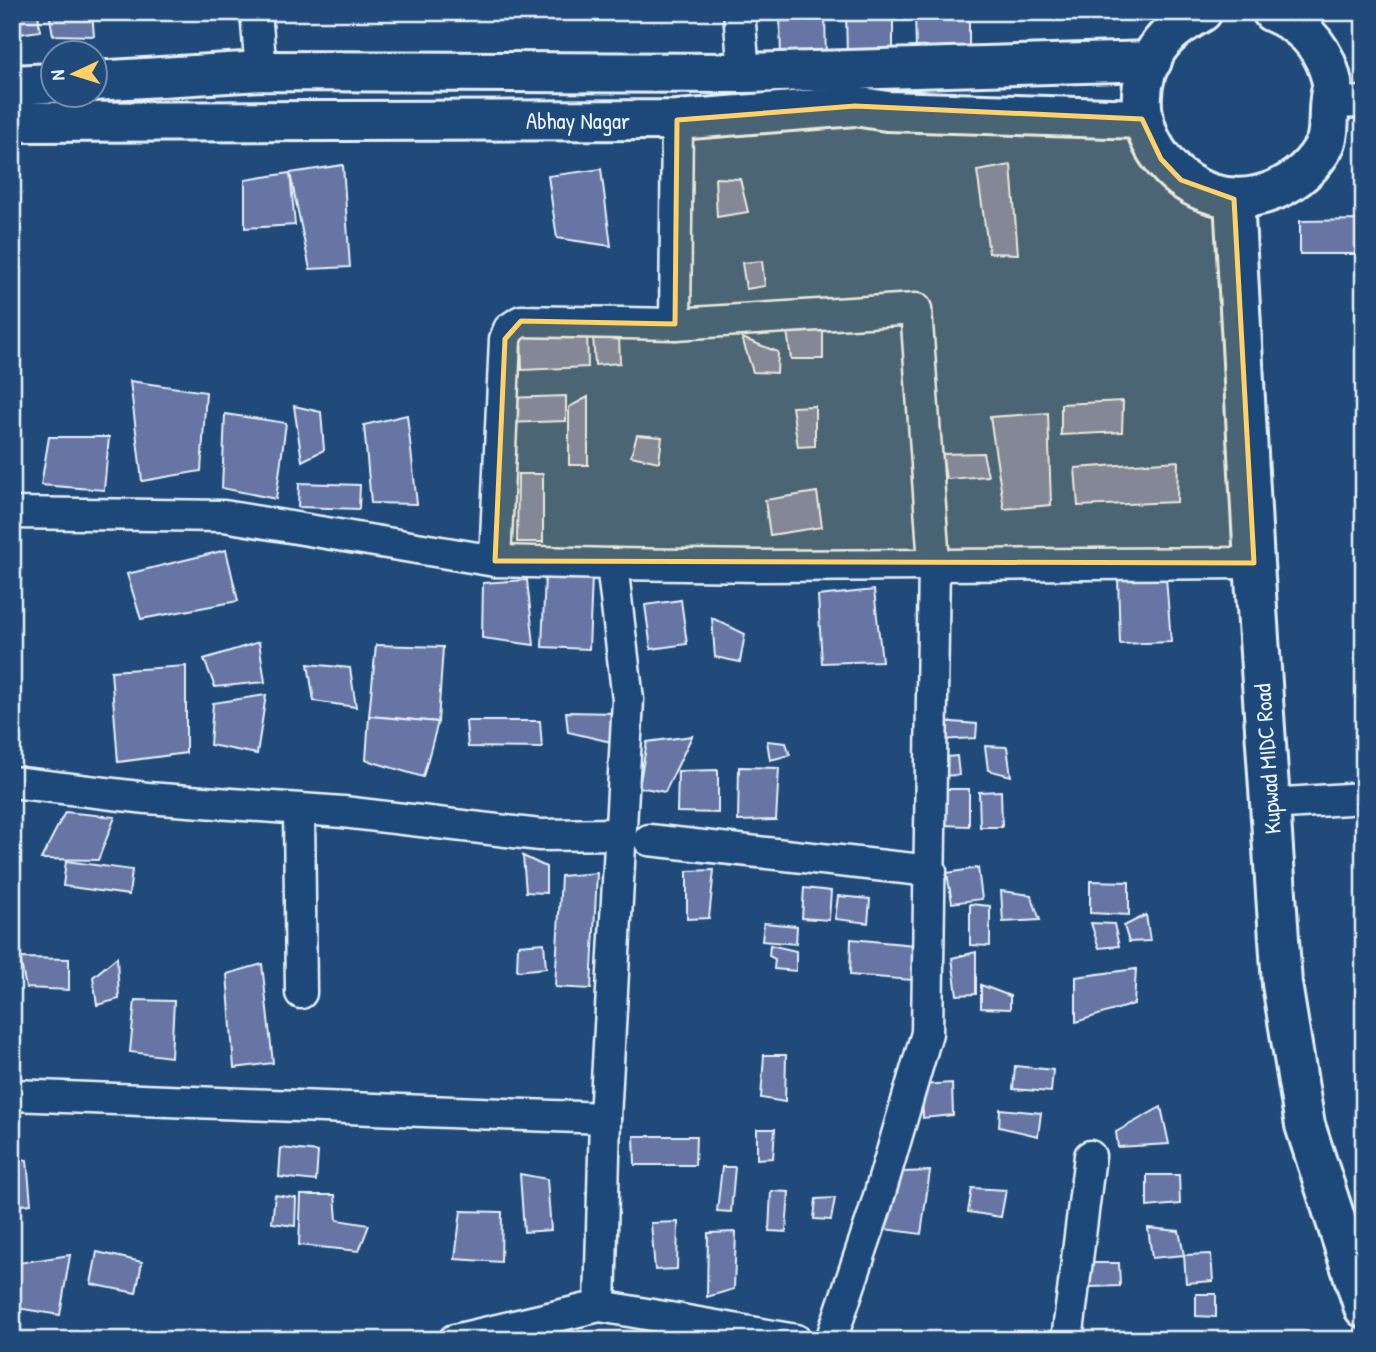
<svg xmlns="http://www.w3.org/2000/svg" width="1376" height="1352" font-family="'Patrick Hand',sans-serif">
	<style>
		.building { fill: #6675a3; stroke: #e8f1f8; stroke-width: 2 }
		.lines { fill: none; stroke-linecap: round; stroke-linejoin: round }
		.minor-casing { stroke: #e8f1f8; stroke-width: 35 }
		.major-casing { stroke: #e8f1f8; stroke-width: 44 }
		.minor { stroke: #1f4a7a; stroke-width: 30 }
		.major { stroke: #1f4a7a; stroke-width: 38 }
		.marked { fill: #ffd166; fill-opacity: 0.2; stroke: #ffd166; stroke-width: 5; stroke-linejoin: round }
		.labels { text-anchor: middle; dominant-baseline: central; stroke-width: 5; stroke-linejoin: round; paint-order: stroke }
		.street-label { font-size: 23px; fill: #e8f1f8; stroke: #1f4a7a }
	</style>
	<rect width="100%" height="100%" fill="#1f4a7a"/>
	<filter id="ink" filterUnits="userSpaceOnUse"><feTurbulence type="fractalNoise" baseFrequency=".0143" numOctaves="2"/><feDisplacementMap in="SourceGraphic" scale="14" xChannelSelector="R" yChannelSelector="G"/><feConvolveMatrix kernelMatrix="1 2 1 2 8 2 1 2 1" color-interpolation-filters="sRGB"/></filter>
	<g filter="url(#ink)">
		<g class="building">
			<path d="M 17,12 L 38,12 L 40,31 L 19,34 Z"/>
			<path d="M 49,12 L 92,12 L 94,36 L 53,35 Z"/>
			<path d="M 269,12 L 329,12 L 269,16 Z"/>
			<path d="M 616,12 L 657,12 L 615,17 Z"/>
			<path d="M 780,12 L 825,12 L 826,63 L 781,63 Z"/>
			<path d="M 846,12 L 893,12 L 893,56 L 847,56 Z"/>
			<path d="M 915,12 L 969,12 L 969,50 L 916,51 Z"/>
			<path d="M 343,165 L 350,267 L 310,269 L 290,173 Z"/>
			<path d="M 1011,165 L 1018,254 L 989,253 L 977,171 Z"/>
			<path d="M 601,169 L 611,246 L 557,238 L 548,176 Z"/>
			<path d="M 290,173 L 295,225 L 245,228 L 245,180 Z"/>
			<path d="M 715,178 L 740,179 L 748,212 L 717,217 Z"/>
			<path d="M 1364,220 L 1364,254 L 1300,254 L 1300,221 Z"/>
			<path d="M 762,261 L 765,286 L 746,289 L 742,263 Z"/>
			<path d="M 823,323 L 823,359 L 791,359 L 786,324 Z"/>
			<path d="M 587,331 L 588,367 L 522,370 L 521,333 Z"/>
			<path d="M 593,336 L 619,337 L 620,363 L 595,365 Z"/>
			<path d="M 742,338 L 778,352 L 777,373 L 753,372 Z"/>
			<path d="M 130,381 L 206,392 L 201,471 L 142,481 Z"/>
			<path d="M 566,396 L 566,421 L 505,423 L 505,398 Z"/>
			<path d="M 588,397 L 588,465 L 569,465 L 569,407 Z"/>
			<path d="M 1123,401 L 1122,432 L 1061,435 L 1061,404 Z"/>
			<path d="M 294,406 L 321,412 L 324,450 L 302,461 Z"/>
			<path d="M 815,406 L 815,446 L 798,447 L 792,407 Z"/>
			<path d="M 1048,413 L 1051,505 L 1004,509 L 990,417 Z"/>
			<path d="M 225,414 L 286,423 L 276,499 L 222,488 Z"/>
			<path d="M 407,415 L 417,504 L 371,503 L 364,425 Z"/>
			<path d="M 637,435 L 662,437 L 659,462 L 631,456 Z"/>
			<path d="M 49,437 L 109,437 L 104,490 L 41,485 Z"/>
			<path d="M 983,453 L 988,476 L 946,479 L 942,454 Z"/>
			<path d="M 1178,461 L 1177,502 L 1078,506 L 1075,468 Z"/>
			<path d="M 518,474 L 543,474 L 543,542 L 517,542 Z"/>
			<path d="M 299,483 L 360,485 L 359,509 L 298,507 Z"/>
			<path d="M 817,492 L 822,527 L 770,535 L 765,500 Z"/>
			<path d="M 226,550 L 238,601 L 141,619 L 127,574 Z"/>
			<path d="M 545,575 L 592,577 L 589,649 L 542,647 Z"/>
			<path d="M 1166,577 L 1171,642 L 1120,644 L 1118,578 Z"/>
			<path d="M 527,580 L 534,645 L 482,638 L 483,583 Z"/>
			<path d="M 874,590 L 882,661 L 822,663 L 818,596 Z"/>
			<path d="M 681,600 L 687,644 L 651,649 L 645,605 Z"/>
			<path d="M 712,618 L 745,634 L 740,662 L 715,657 Z"/>
			<path d="M 259,642 L 265,682 L 215,687 L 204,659 Z"/>
			<path d="M 376,645 L 443,647 L 438,722 L 369,716 Z"/>
			<path d="M 308,664 L 350,668 L 356,707 L 314,701 Z"/>
			<path d="M 186,666 L 186,753 L 118,762 L 111,671 Z"/>
			<path d="M 266,695 L 257,754 L 210,745 L 213,703 Z"/>
			<path d="M 566,712 L 617,713 L 611,742 L 568,732 Z"/>
			<path d="M 369,716 L 438,722 L 423,777 L 366,760 Z"/>
			<path d="M 466,721 L 540,721 L 542,748 L 468,747 Z"/>
			<path d="M 940,721 L 977,724 L 976,738 L 939,740 Z"/>
			<path d="M 692,736 L 665,792 L 639,787 L 647,742 Z"/>
			<path d="M 767,741 L 786,743 L 790,755 L 770,760 Z"/>
			<path d="M 985,746 L 1007,747 L 1011,776 L 988,770 Z"/>
			<path d="M 957,756 L 959,775 L 937,776 L 935,758 Z"/>
			<path d="M 739,767 L 779,768 L 776,820 L 738,821 Z"/>
			<path d="M 718,770 L 718,813 L 677,812 L 678,771 Z"/>
			<path d="M 942,789 L 969,789 L 969,826 L 942,825 Z"/>
			<path d="M 1001,791 L 1002,827 L 980,827 L 979,792 Z"/>
			<path d="M 65,812 L 115,817 L 98,860 L 41,859 Z"/>
			<path d="M 523,856 L 546,867 L 546,893 L 526,892 Z"/>
			<path d="M 66,861 L 132,870 L 129,895 L 63,886 Z"/>
			<path d="M 978,868 L 982,899 L 952,903 L 947,873 Z"/>
			<path d="M 714,870 L 709,918 L 687,919 L 687,871 Z"/>
			<path d="M 597,873 L 591,989 L 555,987 L 561,876 Z"/>
			<path d="M 1090,881 L 1129,882 L 1129,915 L 1090,913 Z"/>
			<path d="M 804,888 L 831,891 L 829,920 L 802,918 Z"/>
			<path d="M 1001,891 L 1031,895 L 1040,920 L 1003,922 Z"/>
			<path d="M 838,896 L 870,899 L 868,923 L 835,919 Z"/>
			<path d="M 970,904 L 990,906 L 990,946 L 970,945 Z"/>
			<path d="M 1146,915 L 1150,941 L 1129,942 L 1124,926 Z"/>
			<path d="M 764,923 L 797,926 L 796,944 L 762,941 Z"/>
			<path d="M 1091,923 L 1114,924 L 1119,946 L 1099,948 Z"/>
			<path d="M 851,939 L 914,945 L 912,980 L 850,975 Z"/>
			<path d="M 544,943 L 546,968 L 517,971 L 518,945 Z"/>
			<path d="M 770,945 L 796,951 L 796,971 L 774,969 L 775,959 L 769,956 Z"/>
			<path d="M 976,952 L 976,994 L 957,995 L 952,958 Z"/>
			<path d="M 117,957 L 119,999 L 97,1005 L 93,977 Z"/>
			<path d="M 20,958 L 69,959 L 69,990 L 26,988 Z"/>
			<path d="M 262,964 L 273,1063 L 234,1068 L 227,974 Z"/>
			<path d="M 1136,969 L 1134,1004 L 1076,1022 L 1076,977 Z"/>
			<path d="M 981,985 L 1010,996 L 1010,1009 L 981,1008 Z"/>
			<path d="M 135,1000 L 174,1001 L 171,1057 L 130,1052 Z"/>
			<path d="M 764,1055 L 786,1055 L 785,1102 L 761,1098 Z"/>
			<path d="M 1015,1066 L 1053,1070 L 1051,1092 L 1013,1089 Z"/>
			<path d="M 952,1083 L 953,1115 L 923,1118 L 922,1085 Z"/>
			<path d="M 1161,1107 L 1169,1144 L 1118,1147 L 1116,1132 Z"/>
			<path d="M 1000,1109 L 1041,1113 L 1038,1136 L 999,1127 Z"/>
			<path d="M 757,1129 L 775,1129 L 773,1158 L 757,1159 Z"/>
			<path d="M 634,1136 L 696,1136 L 695,1165 L 635,1165 Z"/>
			<path d="M 281,1148 L 318,1152 L 316,1181 L 279,1177 Z"/>
			<path d="M 12,1157 L 27,1160 L 31,1204 L 12,1206 Z"/>
			<path d="M 722,1167 L 735,1167 L 731,1212 L 717,1211 Z"/>
			<path d="M 930,1171 L 921,1234 L 884,1229 L 902,1172 Z"/>
			<path d="M 520,1174 L 547,1179 L 551,1230 L 524,1232 Z"/>
			<path d="M 1147,1175 L 1179,1175 L 1180,1204 L 1147,1207 Z"/>
			<path d="M 972,1188 L 1006,1190 L 1001,1217 L 968,1212 Z"/>
			<path d="M 771,1191 L 789,1192 L 786,1232 L 769,1231 Z"/>
			<path d="M 275,1195 L 296,1198 L 295,1226 L 272,1223 Z"/>
			<path d="M 301,1195 L 335,1195 L 337,1220 L 369,1225 L 359,1251 L 299,1245 Z"/>
			<path d="M 835,1198 L 831,1220 L 814,1219 L 816,1199 Z"/>
			<path d="M 461,1211 L 502,1212 L 501,1262 L 455,1259 Z"/>
			<path d="M 678,1222 L 677,1269 L 655,1270 L 651,1223 Z"/>
			<path d="M 1148,1228 L 1179,1231 L 1184,1255 L 1152,1258 Z"/>
			<path d="M 736,1232 L 734,1289 L 707,1297 L 708,1233 Z"/>
			<path d="M 97,1252 L 142,1262 L 136,1293 L 91,1284 Z"/>
			<path d="M 1211,1254 L 1213,1281 L 1186,1283 L 1184,1255 Z"/>
			<path d="M 70,1255 L 60,1315 L 17,1308 L 12,1264 Z"/>
			<path d="M 1090,1263 L 1119,1263 L 1120,1286 L 1090,1287 Z"/>
			<path d="M 1196,1294 L 1216,1294 L 1216,1317 L 1196,1316 Z"/>
		</g>
		<g class="lines">
			<defs>
				<g id="minor">
					<path d="M 256,12 L 261,71"/>
					<path d="M 739,12 L 744,73"/>
					<path d="M 1328,103 L 1364,102"/>
					<path d="M 675,324 L 677,120"/>
					<path d="M 12,513 L 224,516 L 495,561 L 612,564 L 628,700 L 605,1118 L 600,1306"/>
					<path d="M 495,561 L 505,339 L 509,329 L 521,321 L 675,324 L 916,309 L 934,563 L 927,1033 L 874,1213 L 831,1340"/>
					<path d="M 612,564 L 760,566 L 1254,563"/>
					<path d="M 12,782 L 147,798 L 343,812 L 540,835 L 620,834"/>
					<path d="M 1269,804 L 1364,798"/>
					<path d="M 299,810 L 301,993"/>
					<path d="M 649,840 L 931,871"/>
					<path d="M 12,1095 L 605,1118"/>
					<path d="M 454,1340 L 600,1306 L 796,1340"/>
					<path d="M 1067,1340 L 1090,1156"/>
				</g>
				<g id="major">
					<path d="M 1202,12 C 1185,22 1168,32 1157,49 C 1107,128 1189,226 1275,190 C 1296,181 1314,165 1325,144 C 1331,131 1327,107 1331,92 C 1334,84 1331,79 1329,71 C 1320,43 1299,23 1272,12"/>
					<path d="M 94,81 L 261,71 L 744,73 L 1152,61"/>
					<path d="M 12,85 L 52,83"/>
					<path d="M 12,122 L 677,120 L 855,106 L 887,111 L 1142,119"/>
					<path d="M 1234,199 L 1254,563 L 1282,984 L 1305,1125 L 1364,1308"/>
				</g>
			</defs>
			<use href="#minor" class="minor-casing"/>
			<use href="#major" class="major-casing"/>
			<use href="#minor" class="minor"/>
			<use href="#major" class="major"/>
		</g>
	</g>
	<path class="marked" d="M 855,106 L 1142,119 L 1161,159 L 1181,180 L 1234,199 L 1254,563 L 495,561 L 505,339 L 521,321 L 675,324 L 677,120 Z"/>
	<g class="labels">
		<g class="street-label">
			<text x="578" y="120">Abhay Nagar</text>
			<text transform="translate(1267 759) rotate(-94)">Kupwad MIDC Road</text>
		</g>
	</g>
	<rect width="1376" height="1352" fill="none" stroke="#1f4a7a" stroke-width="42"/>
	<rect x="21" y="21" width="1334" height="1310" fill="none" stroke="#e8f1f8" stroke-width="2.5" filter="url(#ink)"/>
	<g transform="translate(74 74) rotate(266)"><circle r="33" fill="#1f4a7a" stroke="#6f8dac" stroke-width="2"/>
	<path d="M0-5L12 26L0 18L-12 26Z" fill="#ffd166"/>
	<text y="-10" font-size="19" font-weight="bold" text-anchor="middle" fill="#e8f1f8">N</text>
	</g>
</svg>
